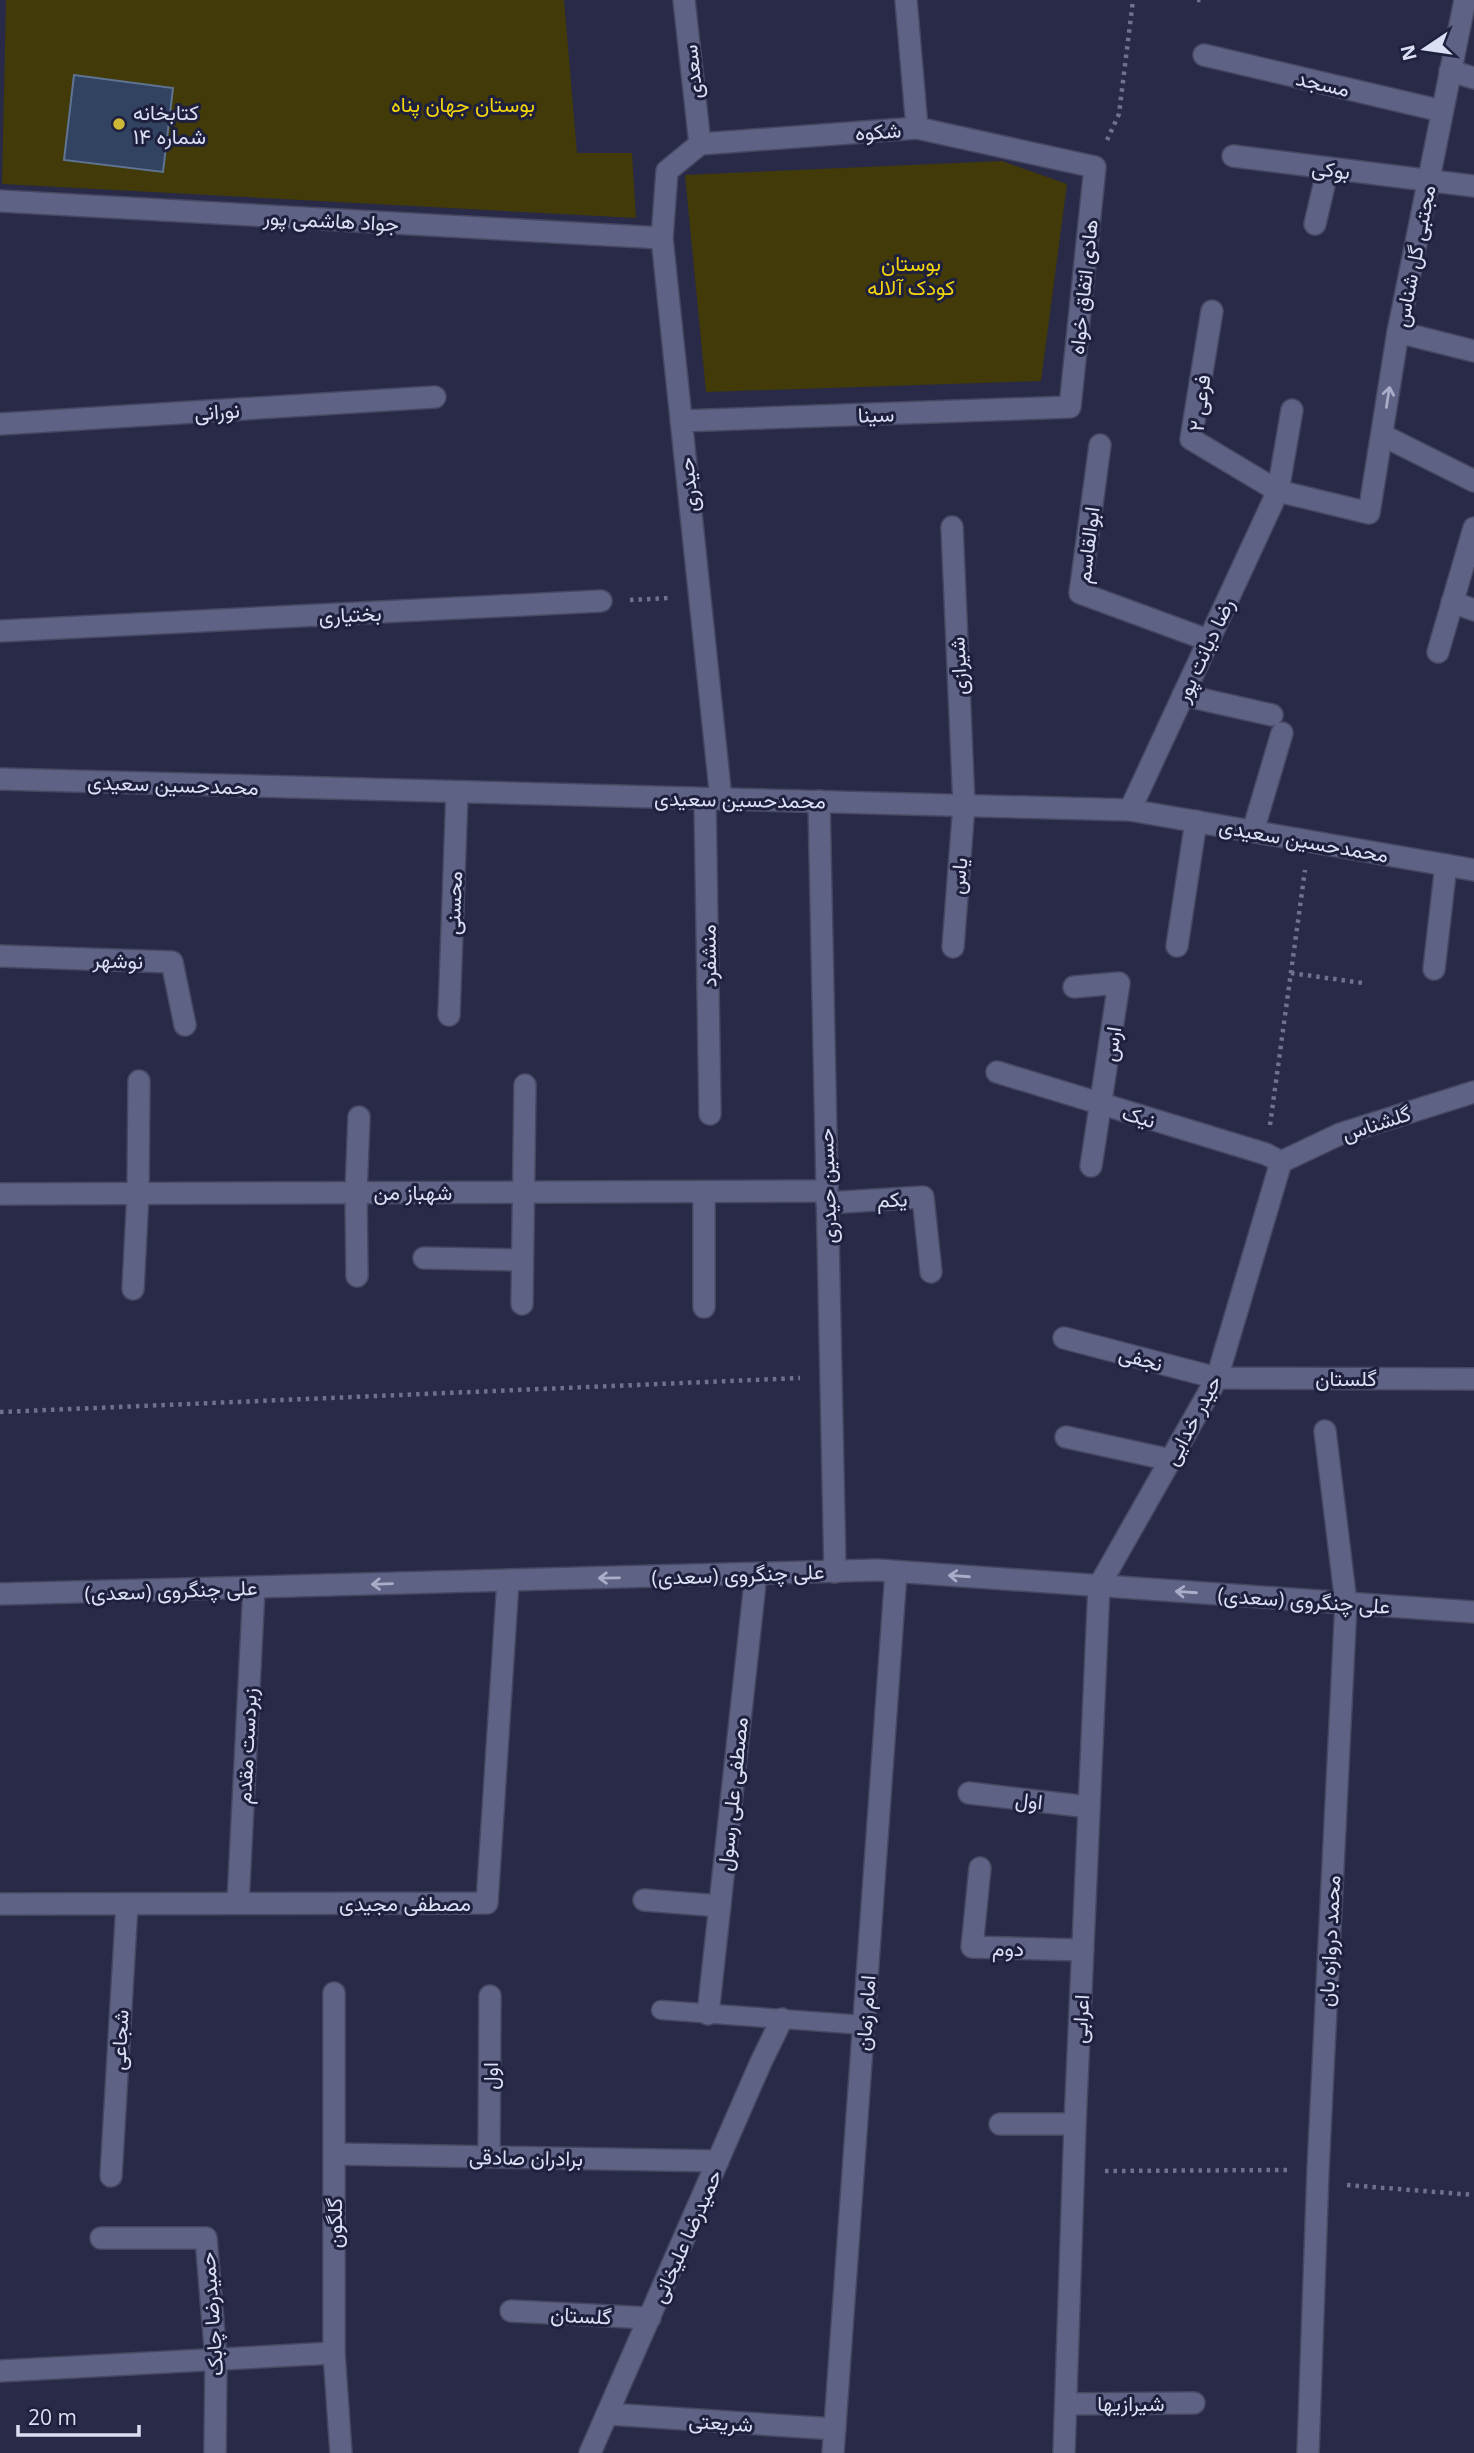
<svg xmlns="http://www.w3.org/2000/svg" width="1474" height="2453" font-family="'Open Sans',Vazirmatn,sans-serif">
	<style>
		.green { fill: #423a09 }
		.building { fill: #314360; stroke: #5f7493; stroke-width: 2 }
		.lines { fill: none; stroke-linecap: round; stroke-linejoin: round }
		.lane-casing { stroke: #464761; stroke-width: 21 }
		.street-casing { stroke: #464761; stroke-width: 24 }
		.path { stroke: #6f728c; stroke-width: 4.5; stroke-dasharray: 3.5 5; stroke-linecap: butt }
		.lane { stroke: #5e6284; stroke-width: 18 }
		.street { stroke: #5e6284; stroke-width: 21 }
		.oneway { stroke: #a9adc7 }
		.poi-dot { fill: #cfb837; stroke: #1e203e; stroke-width: 2.5 }
		.labels { text-anchor: middle; dominant-baseline: central; stroke-width: 6; stroke-linejoin: round; paint-order: stroke }
		.street-label { font-size: 21px; fill: #dbdff3; stroke: #1e203e }
		.park-label { font-size: 21px; fill: #f3d50c; stroke: #1e203e }
		.poi-label { font-size: 21px; fill: #dbdff3; stroke: #1e203e; text-anchor: start }
	</style>
	<rect width="100%" height="100%" fill="#282a48"/>
	<g class="green">
		<path d="M 6,0 L 564,0 L 577,153 L 632,153 L 636,218 L 2,184 Z"/>
		<path d="M 1002,161 L 1067,184 L 1041,381 L 706,392 L 685,175 Z"/>
	</g>
	<path class="building" d="M 74,75 L 173,88 L 163,172 L 64,160 Z"/>
	<g class="lines">
		<defs>
			<path id="lane" d="M 661,2010 L 864,2025"/>
			<g id="street">
				<path d="M 684,0 L 700,144"/>
				<path d="M 906,0 L 917,128"/>
				<path d="M 1204,55 L 1442,111"/>
				<path d="M 1450,71 L 1474,78"/>
				<path d="M 1233,156 L 1474,186"/>
				<path d="M 0,201 L 662,238"/>
				<path d="M 1315,224 L 1328,168"/>
				<path d="M 1212,311 L 1191,439 L 1278,491 L 1369,513 L 1398,332 L 1465,0"/>
				<path d="M 1398,332 L 1474,351"/>
				<path d="M 681,421 L 1070,407 L 1095,167 L 917,128 L 700,144 L 667,171 L 662,238 L 721,799"/>
				<path d="M 0,424 L 435,397"/>
				<path d="M 1382,435 L 1474,481"/>
				<path d="M 1100,445 L 1080,593 L 1208,640"/>
				<path d="M 952,527 L 964,805 L 953,947"/>
				<path d="M 1452,602 L 1474,610"/>
				<path d="M 0,631 L 601,601"/>
				<path d="M 1438,652 L 1474,528"/>
				<path d="M 1183,695 L 1272,715"/>
				<path d="M 0,779 L 1130,810 L 1474,870"/>
				<path d="M 705,799 L 710,1114"/>
				<path d="M 819,801 L 835,1572"/>
				<path d="M 1130,810 L 1278,491 L 1292,410"/>
				<path d="M 1253,831 L 1282,733"/>
				<path d="M 1177,946 L 1196,821"/>
				<path d="M 0,956 L 172,962 L 185,1025"/>
				<path d="M 1434,969 L 1446,865"/>
				<path d="M 1074,987 L 1119,983 L 1091,1166"/>
				<path d="M 449,1015 L 457,792"/>
				<path d="M 997,1072 L 1266,1154 L 1281,1162"/>
				<path d="M 1281,1162 L 1340,1134 L 1474,1092"/>
				<path d="M 704,1192 L 704,1307"/>
				<path d="M 0,1194 L 826,1191"/>
				<path d="M 827,1203 L 923,1197 L 931,1272"/>
				<path d="M 424,1258 L 522,1260"/>
				<path d="M 357,1276 L 356,1192 L 359,1117"/>
				<path d="M 133,1289 L 138,1193 L 139,1081"/>
				<path d="M 522,1304 L 525,1085"/>
				<path d="M 1064,1338 L 1217,1378 L 1474,1379"/>
				<path d="M 1066,1437 L 1171,1460"/>
				<path d="M 0,1594 L 877,1570 L 1474,1612"/>
				<path d="M 969,1793 L 1089,1807"/>
				<path d="M 980,1868 L 972,1947 L 1083,1950"/>
				<path d="M 644,1900 L 720,1906"/>
				<path d="M 238,1903 L 254,1588"/>
				<path d="M 0,1904 L 487,1903 L 508,1581"/>
				<path d="M 334,1993 L 334,2353 L 341,2453"/>
				<path d="M 708,2014 L 756,1574"/>
				<path d="M 1000,2124 L 1075,2124"/>
				<path d="M 334,2154 L 718,2161"/>
				<path d="M 489,2156 L 490,1996"/>
				<path d="M 111,2176 L 127,1904"/>
				<path d="M 101,2238 L 206,2238 L 216,2359 L 215,2453"/>
				<path d="M 511,2311 L 650,2318"/>
				<path d="M 0,2371 L 334,2353"/>
				<path d="M 1068,2404 L 1194,2403"/>
				<path d="M 608,2414 L 835,2429"/>
				<path d="M 590,2453 L 761,2062 L 782,2019"/>
				<path d="M 833,2453 L 896,1572"/>
				<path d="M 1064,2453 L 1075,2124 L 1099,1586 L 1217,1378 L 1281,1162"/>
				<path d="M 1308,2453 L 1318,2170 L 1346,1603 L 1325,1431"/>
			</g>
		</defs>
		<use href="#lane" class="lane-casing"/>
		<use href="#street" class="street-casing"/>
		<g class="path">
			<path d="M 1197,0 L 1203,0"/>
			<path d="M 1107,140 L 1119,114 L 1133,0"/>
			<path d="M 630,600 L 670,598"/>
			<path d="M 1291,973 L 1363,983"/>
			<path d="M 1270,1125 L 1305,870"/>
			<path d="M 0,1412 L 800,1378"/>
			<path d="M 1105,2171 L 1289,2170"/>
			<path d="M 1347,2185 L 1474,2195"/>
		</g>
		<use href="#lane" class="lane"/>
		<use href="#street" class="street"/>
	</g>
	<defs><path id="oneway-shaft" d="M-6 0H5M1.5-3L5.5 0L1.5 3" fill="none" stroke-width="1.6" stroke-linecap="round" stroke-linejoin="round" transform="scale(1.75)"/></defs>
	<g class="oneway">
		<use href="#oneway-shaft" transform="translate(1388 397) rotate(-81)"/>
		<use href="#oneway-shaft" transform="translate(959 1576) rotate(-176)"/>
		<use href="#oneway-shaft" transform="translate(609 1578) rotate(179)"/>
		<use href="#oneway-shaft" transform="translate(382 1584) rotate(178)"/>
		<use href="#oneway-shaft" transform="translate(1186 1592) rotate(-176)"/>
	</g>
	<circle class="poi-dot" cx="119" cy="124" r="7"/>
	<g class="labels">
		<g class="street-label">
			<text transform="translate(692 72) rotate(-96)">سعدی</text>
			<text transform="translate(1323 83) rotate(13)">مسجد</text>
			<text transform="translate(878 131) rotate(-4)">شکوه</text>
			<text transform="translate(1331 169) rotate(7)">بوکی</text>
			<text transform="translate(331 220) rotate(3)">جواد هاشمی پور</text>
			<text transform="translate(1414 256) rotate(-79)">مجتبی گل شناس</text>
			<text transform="translate(1083 287) rotate(-84)">هادی اتفاق خواه</text>
			<text transform="translate(1199 403) rotate(-83)">فرعی ۲</text>
			<text transform="translate(217 411) rotate(-4)">نورانی</text>
			<text transform="translate(876 414) rotate(-2)">سینا</text>
			<text transform="translate(688 485) rotate(-96)">حیدری</text>
			<text transform="translate(1087 545) rotate(-83)">ابوالقاسم</text>
			<text transform="translate(350 614) rotate(-3)">بختیاری</text>
			<text transform="translate(1204 650) rotate(-65)">رضا دیانت پور</text>
			<text transform="translate(958 666) rotate(-93)">شیرازی</text>
			<text transform="translate(173 784) rotate(2)">محمدحسین سعیدی</text>
			<text transform="translate(740 799) rotate(1)">محمدحسین سعیدی</text>
			<text transform="translate(1304 840) rotate(10)">محمدحسین سعیدی</text>
			<text transform="translate(958 876) rotate(-85)">یاس</text>
			<text transform="translate(453 903) rotate(-88)">محسنی</text>
			<text transform="translate(708 956) rotate(-91)">منشفرد</text>
			<text transform="translate(118 960) rotate(2)">نوشهر</text>
			<text transform="translate(1111 1044) rotate(-82)">ارس</text>
			<text transform="translate(1139 1116) rotate(16)">نیک</text>
			<text transform="translate(1376 1123) rotate(-18)">گلشناس</text>
			<text transform="translate(827 1186) rotate(-92)">حسین حیدری</text>
			<text x="413" y="1192">شهباز من</text>
			<text transform="translate(892 1199) rotate(-3)">یکم</text>
			<text transform="translate(1141 1358) rotate(15)">نجفی</text>
			<text x="1346" y="1378">گلستان</text>
			<text transform="translate(1192 1420) rotate(-62)">حیدر خدایی</text>
			<text transform="translate(738 1574) rotate(-2)">علی چنگروی (سعدی)</text>
			<text transform="translate(171 1590) rotate(-2)">علی چنگروی (سعدی)</text>
			<text transform="translate(1304 1600) rotate(4)">علی چنگروی (سعدی)</text>
			<text transform="translate(246 1746) rotate(-87)">زبردست مقدم</text>
			<text transform="translate(732 1794) rotate(-84)">مصطفی علی رسول</text>
			<text transform="translate(1029 1800) rotate(6)">اول</text>
			<text x="405" y="1903">مصطفی مجیدی</text>
			<text transform="translate(1329 1941) rotate(-87)">محمد دروازه بان</text>
			<text transform="translate(1008 1948) rotate(1)">دوم</text>
			<text transform="translate(865 2013) rotate(-86)">امام زمان</text>
			<text transform="translate(1080 2019) rotate(-87)">اعرابی</text>
			<text transform="translate(119 2040) rotate(-87)">شجاعی</text>
			<text transform="translate(490 2076) rotate(-90)">اول</text>
			<text transform="translate(526 2157) rotate(1)">برادران صادقی</text>
			<text transform="translate(334 2223) rotate(-90)">گلگون</text>
			<text transform="translate(686 2236) rotate(-66)">حمیدرضا علیخانی</text>
			<text transform="translate(211 2314) rotate(-94)">حمیدرضا چابک</text>
			<text transform="translate(581 2315) rotate(3)">گلستان</text>
			<text x="1131" y="2403">شیرازیها</text>
			<text transform="translate(721 2422) rotate(4)">شریعتی</text>
		</g>
		<g class="park-label">
			<text x="463" y="104">بوستان جهان پناه</text>
			<text x="911" y="263">بوستان<tspan x="911" dy="24">کودک آلاله</tspan></text>
		</g>
		<g class="poi-label">
			<text x="133" y="112">کتابخانه<tspan x="133" dy="24">شماره ۱۴</tspan></text>
		</g>
	</g>
	<g transform="translate(1425 49) rotate(257)" stroke="#1e203e" stroke-width="5" paint-order="stroke">
	<path d="M0-5L12 26L0 18L-12 26Z" fill="#dbdff3"/>
	<text y="-10" font-size="19" font-weight="bold" text-anchor="middle" fill="#dbdff3">N</text>
	</g>
	<path d="M18 2425v10h121v-10" fill="none" stroke="#dbdff3" stroke-width="3.5"/>
	<text x="28" y="2425" font-size="21" fill="#dbdff3" stroke="#1e203e" stroke-width="5" paint-order="stroke">20 m</text>
</svg>
